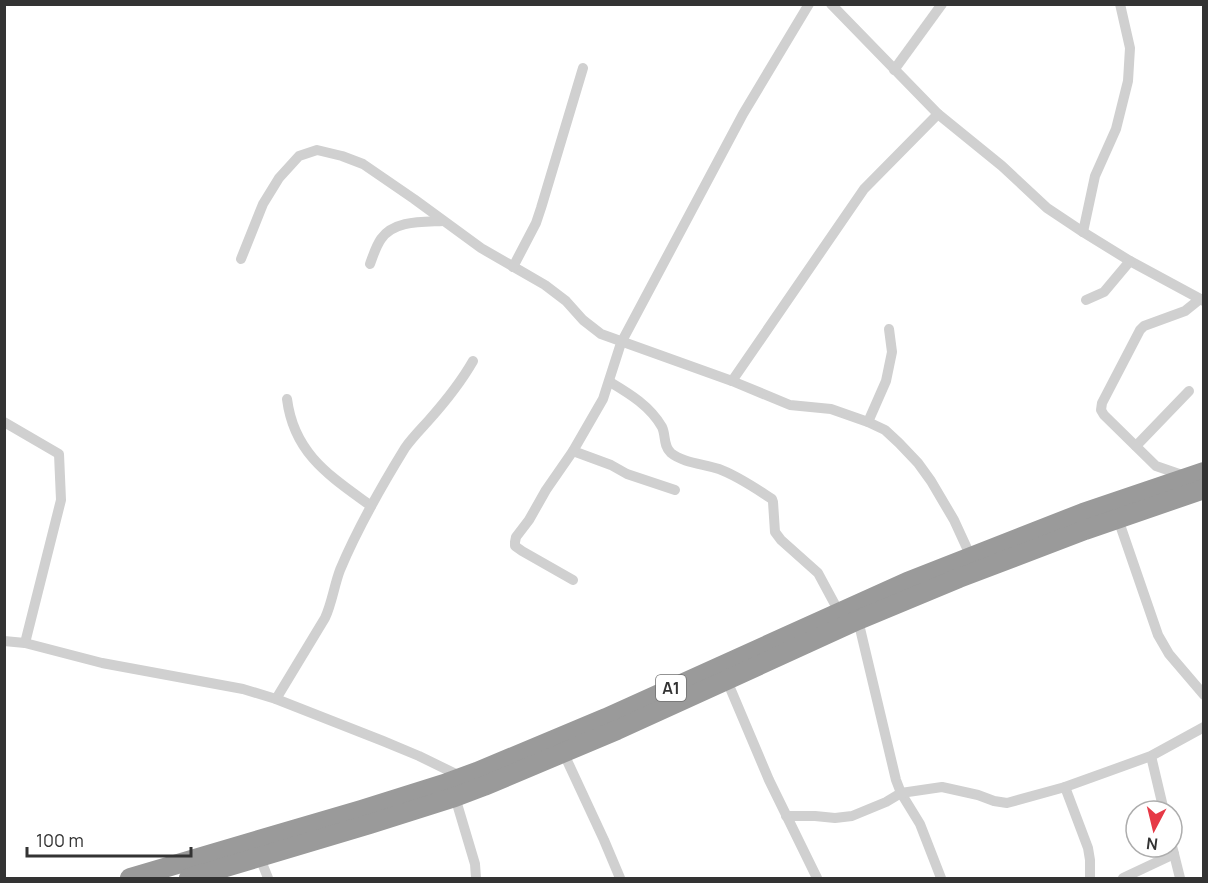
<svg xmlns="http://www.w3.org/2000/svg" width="1208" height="883" font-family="Manrope,sans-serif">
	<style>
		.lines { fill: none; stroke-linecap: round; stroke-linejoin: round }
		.street { stroke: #d0d0d0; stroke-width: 10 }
		.highway { stroke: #9a9a9a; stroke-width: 20 }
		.labels { text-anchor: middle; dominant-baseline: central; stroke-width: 6; stroke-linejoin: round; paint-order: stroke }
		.shield { fill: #fff; stroke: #707070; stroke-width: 1.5 }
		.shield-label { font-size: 16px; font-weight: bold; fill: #333 }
	</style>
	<rect width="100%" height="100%" fill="#fff"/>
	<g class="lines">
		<g class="street">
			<path d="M 831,4 L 938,114 L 1002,166 L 1047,208 L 1083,232 L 1130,261 L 1204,301"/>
			<path d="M 894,70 L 942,4"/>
			<path d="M 1083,232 L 1095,176 L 1116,129 L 1128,81 L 1130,48 L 1120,4"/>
			<path d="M 241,259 L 263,204 L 279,178 L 299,156 L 317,150 L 342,156 L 363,164 L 414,199 L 481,248 L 545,285 L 566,301 L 583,320 L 601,334 L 732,381 L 790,405 L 831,409 L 868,422 L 885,430 L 899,443 L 918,463 L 931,481 L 954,520 L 971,557"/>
			<path d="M 370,264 C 373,256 376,246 381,239 C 394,220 423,222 443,221"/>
			<path d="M 513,267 L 536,223 L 541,208 L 583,68"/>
			<path d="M 1086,300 L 1104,292 L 1130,261"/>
			<path d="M 732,381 L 864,189 L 938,114"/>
			<path d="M 610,382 C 630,394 650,406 662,427 C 666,435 663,446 671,453 C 683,463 705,464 719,469 C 738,476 755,488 772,499 L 773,502 L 775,532 L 781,540 L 818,573 L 839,612"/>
			<path d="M 287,399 C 294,454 330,476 371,506"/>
			<path d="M 4,422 L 59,454 L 61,500 L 25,643"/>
			<path d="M 868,422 L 886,381 L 892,352 L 889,329"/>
			<path d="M 1136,446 L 1189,391"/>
			<path d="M 573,451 L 611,465 L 627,474 L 675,490"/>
			<path d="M 1185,476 L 1156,466 L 1104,415 L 1101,410 L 1102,403 L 1140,330 L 1144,326 L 1185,311 L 1200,299"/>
			<path d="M 1118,519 L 1158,635 L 1169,654 L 1204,695"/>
			<path d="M 573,580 L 522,551 L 515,546 L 515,542 L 516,537 L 529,520 L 546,490 L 573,451 L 603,399 L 621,343 L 743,114 L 809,4"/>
			<path d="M 858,620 L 896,780 L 901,793 L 920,824 L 941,878"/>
			<path d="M 4,641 L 25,643 L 102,663 L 243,689 L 276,699 L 383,741 L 419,756 L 462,777"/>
			<path d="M 725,676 L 769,780 L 817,878"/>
			<path d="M 276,699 L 325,618 C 332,603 334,586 340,570 C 358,527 381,487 405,448 C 412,438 421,429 429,420 C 445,402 461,382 473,361"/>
			<path d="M 564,754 L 604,840 L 620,878"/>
			<path d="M 1151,756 L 1164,811"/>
			<path d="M 1065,787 L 1088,848 L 1090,860 L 1090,878"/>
			<path d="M 455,797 L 475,864 L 476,878"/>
			<path d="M 786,816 L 815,816 L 835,818 L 852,816 L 886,802 L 901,793 L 942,787 L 978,795 L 994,801 L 1007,803 L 1065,787 L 1151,756 L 1204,727"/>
			<path d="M 1172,846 L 1180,878"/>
			<path d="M 260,858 L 268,878"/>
			<path d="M 1123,878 L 1174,854"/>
		</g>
		<g class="highway">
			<path d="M 130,878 L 361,810 L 447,783 L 477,772 L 606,718 L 907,582 L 1083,513 L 1204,472"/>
			<path d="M 189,878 L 370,824 L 455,797 L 484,786 L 617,730 L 858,620 L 959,578 L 1085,530 L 1204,489"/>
		</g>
	</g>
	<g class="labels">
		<rect class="shield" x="656" y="675" width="30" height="26" rx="4.5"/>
		<g class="shield-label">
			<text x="671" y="688">A1</text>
		</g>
	</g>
	<rect width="1208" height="883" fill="none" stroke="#333333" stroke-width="12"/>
	<g transform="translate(1154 829) rotate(187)"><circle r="28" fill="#ffffff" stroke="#adadad" stroke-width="1.5"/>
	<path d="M0-4.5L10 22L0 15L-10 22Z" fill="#e63946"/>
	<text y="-9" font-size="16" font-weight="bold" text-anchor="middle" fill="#333333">N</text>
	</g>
	<path d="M27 847v9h164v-9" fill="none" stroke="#333333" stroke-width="3"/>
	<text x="36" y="847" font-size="18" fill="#333333" stroke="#ffffff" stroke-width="4.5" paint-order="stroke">100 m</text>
</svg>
